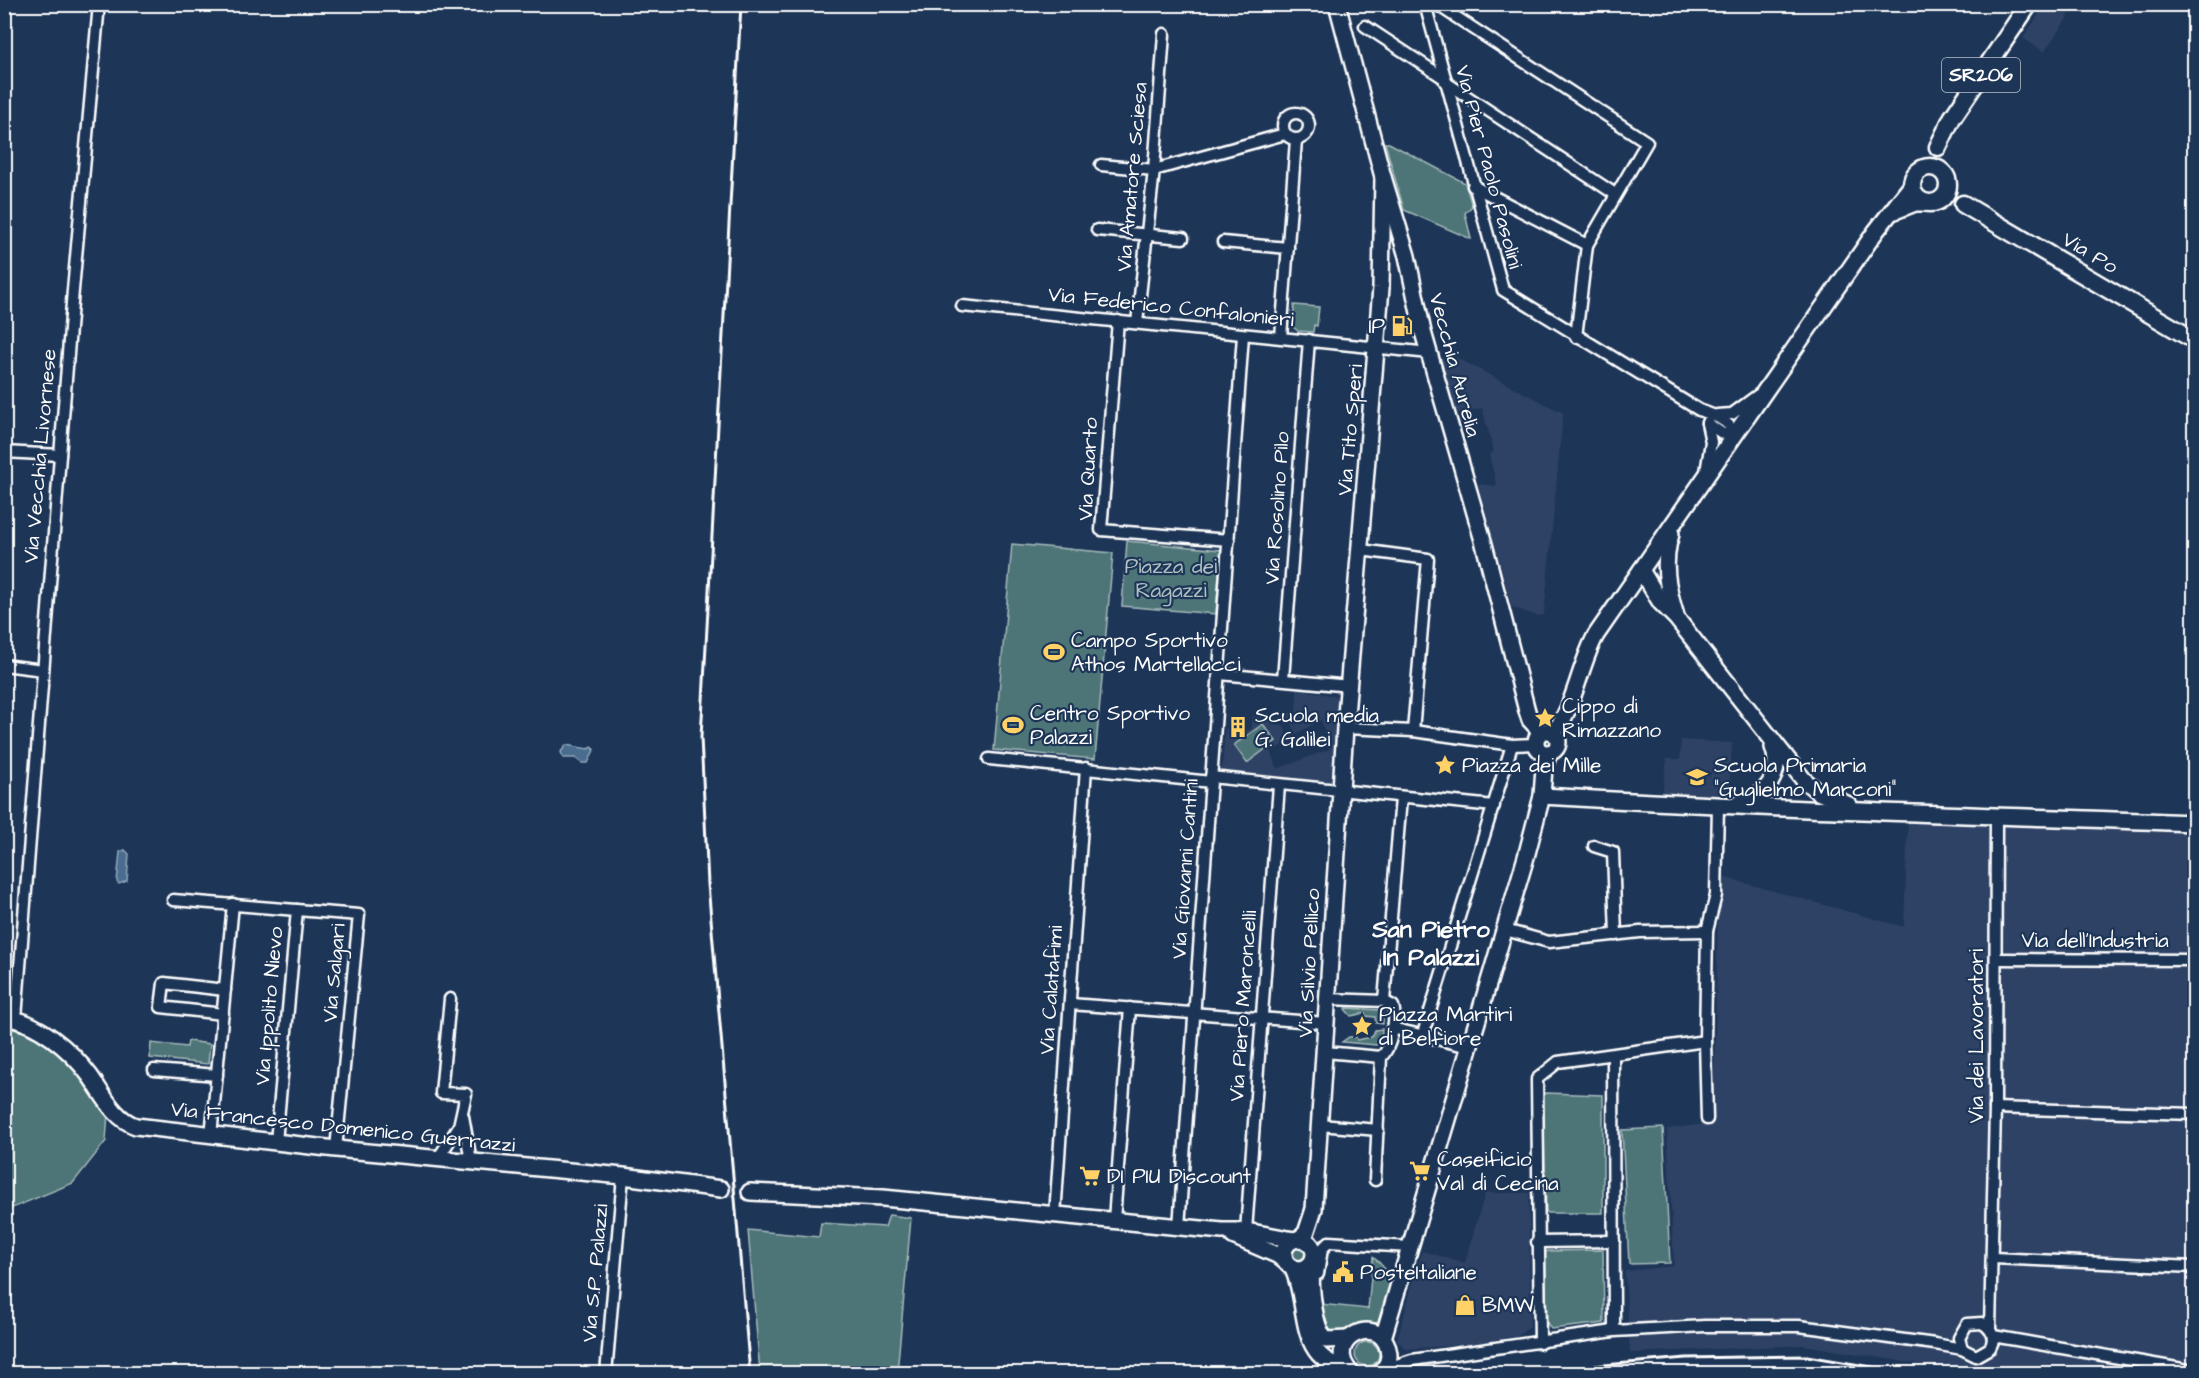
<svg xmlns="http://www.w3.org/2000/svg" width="2199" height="1378" font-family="'Architects Daughter',sans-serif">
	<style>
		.built { fill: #2f4366 }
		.green { fill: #4e7477; stroke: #a6babb; stroke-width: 1.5 }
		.water { fill: #486c8f; stroke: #91a7bc; stroke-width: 1.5 }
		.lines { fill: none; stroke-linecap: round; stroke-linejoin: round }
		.secondary-tunnel { stroke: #344968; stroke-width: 15; stroke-dasharray: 15 8; stroke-linecap: butt }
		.street-casing { stroke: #fff; stroke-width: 15 }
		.secondary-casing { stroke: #fff; stroke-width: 20 }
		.primary-casing { stroke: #fff; stroke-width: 21 }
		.street { stroke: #1d3557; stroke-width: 10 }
		.secondary { stroke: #1d3557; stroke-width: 15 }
		.primary { stroke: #1d3557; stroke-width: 16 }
		.rail { stroke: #fff; stroke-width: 3 }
		.labels { text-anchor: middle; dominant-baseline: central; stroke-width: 4.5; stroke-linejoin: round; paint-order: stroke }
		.shield { fill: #1d3557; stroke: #bbc2cd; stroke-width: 1.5 }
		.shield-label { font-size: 20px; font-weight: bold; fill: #fff }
		.street-label { font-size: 21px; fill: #fff; stroke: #1d3557 }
		.poi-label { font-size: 21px; fill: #fff; stroke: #1d3557; text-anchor: start }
		.park-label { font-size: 21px; fill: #afc0c2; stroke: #1d3557 }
		.quarter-label { font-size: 24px; font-weight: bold; fill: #fff; stroke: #1d3557 }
	</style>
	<rect width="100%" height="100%" fill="#1d3557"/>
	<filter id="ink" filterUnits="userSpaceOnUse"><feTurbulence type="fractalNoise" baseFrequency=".0167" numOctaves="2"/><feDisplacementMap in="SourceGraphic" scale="12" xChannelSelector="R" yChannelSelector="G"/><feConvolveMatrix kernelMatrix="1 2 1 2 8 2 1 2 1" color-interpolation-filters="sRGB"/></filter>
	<g filter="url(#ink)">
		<g class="built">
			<path d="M 2046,4 L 2076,5 L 2044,52 L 2023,38 Z"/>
			<path d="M 1455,357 L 1563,413 L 1544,615 L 1537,616 L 1512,607 L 1478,484 L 1497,486 L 1489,455 L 1494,451 L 1482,408 L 1457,413 L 1441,360 Z"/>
			<path d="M 1297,689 L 1341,697 L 1335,782 L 1222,771 L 1225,729 L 1251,730 L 1253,716 L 1274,718 L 1273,724 L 1283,725 L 1291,742 L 1270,751 L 1277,769 L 1330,749 L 1321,720 L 1296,734 L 1285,712 L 1296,713 Z"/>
			<path d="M 1681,740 L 1732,743 L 1729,797 L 1662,795 L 1667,759 L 1680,759 Z"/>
			<path d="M 1908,819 L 2194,833 L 2194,1373 L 1972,1373 L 1804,1345 L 1630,1353 L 1625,1271 L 1674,1266 L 1667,1129 L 1713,1123 L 1719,876 L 1904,927 Z"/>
			<path d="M 1485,1193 L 1529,1193 L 1530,1326 L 1518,1336 L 1470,1344 L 1406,1349 L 1397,1340 L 1422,1251 L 1465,1263 Z"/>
		</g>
		<g class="green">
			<path d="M 1385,143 L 1389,143 L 1465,183 L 1472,206 L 1465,213 L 1471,239 L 1404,210 Z"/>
			<path d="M 1294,305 L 1319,307 L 1317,326 L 1314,325 L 1313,332 L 1298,331 L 1293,327 Z"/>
			<path d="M 1127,541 L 1221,550 L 1216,614 L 1122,606 Z"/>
			<path d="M 1012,544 L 1113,553 L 1095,759 L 994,750 Z"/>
			<path d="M 1263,724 L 1276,741 L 1247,763 L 1234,745 Z"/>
			<path d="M 1347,1008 L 1379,1010 L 1383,1015 L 1383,1024 L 1376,1023 L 1375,1017 L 1365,1016 L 1365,1013 L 1351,1016 L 1345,1009 Z"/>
			<path d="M 5,1028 C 12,1029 21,1030 28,1033 C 59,1047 88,1086 108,1113 L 106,1141 L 73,1183 L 5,1211 Z"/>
			<path d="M 1382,1029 L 1381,1042 L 1376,1045 L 1342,1042 L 1349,1037 L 1356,1037 L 1357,1040 L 1372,1037 L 1375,1030 Z"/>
			<path d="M 188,1041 L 210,1044 L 208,1064 L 150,1058 L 151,1043 L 187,1047 Z"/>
			<path d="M 1546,1093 L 1603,1095 L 1603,1213 L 1548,1213 L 1546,1211 L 1543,1097 Z"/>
			<path d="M 1663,1128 L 1670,1263 L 1629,1264 L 1622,1130 Z"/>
			<path d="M 889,1215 L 911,1218 L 897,1373 L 760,1373 L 748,1230 L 819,1237 L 821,1223 L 885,1227 Z"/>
			<circle cx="1300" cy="1254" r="10"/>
			<path d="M 1603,1250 L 1604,1323 L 1551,1329 L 1547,1323 L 1545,1253 L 1548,1251 Z"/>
			<path d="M 1373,1257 C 1400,1278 1389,1294 1381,1321 L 1346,1333 L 1325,1334 L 1320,1304 L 1368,1309 Z"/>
			<circle cx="1367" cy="1354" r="12"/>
		</g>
		<g class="water">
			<path d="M 566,745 L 588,749 L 593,747 L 594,750 L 588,763 L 582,763 L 575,758 L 563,758 L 561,752 Z"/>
			<path d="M 125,850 L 129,854 L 127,881 L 119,884 L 117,882 L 120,852 Z"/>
		</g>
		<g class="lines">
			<path class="secondary-tunnel" d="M 721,1189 L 750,1192"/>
			<defs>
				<g id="street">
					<path d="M 1425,4 L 1503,290 L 1699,410 C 1714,415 1728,420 1735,434 L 1723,434 L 1707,423"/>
					<path d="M 1436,4 L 1647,142 L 1587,245 L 1576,337"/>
					<path d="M 1365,26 L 1444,78"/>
					<path d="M 1445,82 L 1615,194"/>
					<circle cx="1296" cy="126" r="13"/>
					<path d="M 1101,165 L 1154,170 L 1285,134"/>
					<path d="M 1473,186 L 1587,245"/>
					<path d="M 1097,230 L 1183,238"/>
					<path d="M 1223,242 L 1288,248"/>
					<path d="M 962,306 L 1430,353"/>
					<path d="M 1118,321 L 1101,530 L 1229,540"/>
					<path d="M 1137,323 L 1154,170 L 1164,34"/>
					<path d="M 1281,337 L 1296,140"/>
					<path d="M 1717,415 L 1732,414 L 1758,395"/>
					<path d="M 4,452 L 60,455"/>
					<path d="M 1706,472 L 1711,442 L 1707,423"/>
					<path d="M 1361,550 L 1428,559 L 1413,731"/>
					<path d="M 4,665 L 43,670"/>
					<path d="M 1220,674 L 1350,686"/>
					<path d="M 1283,679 L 1309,340"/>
					<path d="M 1345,728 L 1413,731 L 1512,745 L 1536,744"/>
					<path d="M 989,759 L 1211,782"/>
					<path d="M 1211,777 L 1494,806"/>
					<path d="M 1594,846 L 1613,852 L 1616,935"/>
					<path d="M 173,900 L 359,915 L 336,1149"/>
					<path d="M 1505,930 L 1549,942 L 1640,932 L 1707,931"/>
					<path d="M 1996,959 L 2194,960"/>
					<path d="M 1384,1001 L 1401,798"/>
					<path d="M 1070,1004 L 1326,1023"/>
					<path d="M 223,1014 L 161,1007 L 164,983 L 225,990"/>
					<path d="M 16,1018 L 73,290 L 99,4"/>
					<path d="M 1392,1028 L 1469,1047"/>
					<path d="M 1423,1034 L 1512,745"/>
					<path d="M 1705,1041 L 1707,1119"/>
					<path d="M 1325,1052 L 1381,1057 C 1391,1049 1397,1018 1393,1006 L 1384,1001 L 1327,999"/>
					<path d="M 1613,1055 L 1614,1331"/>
					<path d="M 154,1070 L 217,1075"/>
					<path d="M 1995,1108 L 2194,1114"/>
					<path d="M 463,1116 L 471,1161"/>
					<path d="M 1320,1125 L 1378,1130"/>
					<path d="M 211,1136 L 233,904"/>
					<path d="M 276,1142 L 297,910"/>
					<path d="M 439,1157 L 459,1126 L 466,1094 L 441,1093 L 450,999"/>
					<path d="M 1375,1180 L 1381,1057"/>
					<path d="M 1055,1215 L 1086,768"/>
					<path d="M 1114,1220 L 1130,1008"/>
					<path d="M 1179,1227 L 1243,335"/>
					<path d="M 1246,1231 L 1279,785"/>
					<path d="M 1537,1242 L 1614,1241"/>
					<path d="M 1993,1258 L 2194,1267"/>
					<path d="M 1318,1274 L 1322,1249 L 1329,1242 L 1409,1247"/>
					<path d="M 1990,1329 L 1995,1108 L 1996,815"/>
					<path d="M 1993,1336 L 2194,1371"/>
					<path d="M 1540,1343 L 1537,1079 L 1558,1062 L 1705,1041 L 1707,931 L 1716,895 L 1718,807"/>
					<path d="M 1384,1369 L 1412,1360 L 1614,1331 L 1705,1326 L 1799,1326 L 1935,1344 L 1962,1349 L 1976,1356 L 1990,1348 C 1996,1338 1992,1329 1982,1323 L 1967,1324 L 1959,1338 L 1962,1349"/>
					<path d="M 606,1374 L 623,1176"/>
				</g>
				<g id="secondary">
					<path d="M 1337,4 L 1383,177 L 1407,256 L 1423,332 L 1484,544 L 1527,711 L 1530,720 L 1541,732"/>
					<path d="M 1895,211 L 1915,203 L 1925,203"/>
					<path d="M 1671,534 C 1662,563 1667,587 1676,616"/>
					<path d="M 1641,570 L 1661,603 L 1677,619 L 1803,779 L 1818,792 L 1849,805"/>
					<circle cx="1547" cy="742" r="11"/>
					<path d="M 1553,732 C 1573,714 1580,663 1596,635 L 1876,231 L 1912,185"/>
					<path d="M 1542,796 C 1760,809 1977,815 2194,823"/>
					<path d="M 1738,804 C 1766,798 1783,774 1773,747"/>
					<path d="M 4,1017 C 37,1021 71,1050 90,1076 C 103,1094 114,1119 136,1126 L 336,1149 L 623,1176 L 721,1189"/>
					<path d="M 750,1192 L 883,1198 L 1222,1231 L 1246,1231 L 1294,1240"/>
					<path d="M 1233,1236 L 1277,1255 L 1287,1263"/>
					<path d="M 1299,1239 L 1306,1233 L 1314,1209 L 1345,728 L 1381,288 L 1383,177"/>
					<circle cx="1299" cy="1254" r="15"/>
					<path d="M 1313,1261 C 1309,1279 1313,1327 1326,1340 L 1348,1339"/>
					<path d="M 1292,1267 C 1310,1301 1295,1361 1346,1367"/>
					<path d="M 1383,1338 L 1526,857 L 1542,796 L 1544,768 L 1549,753"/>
					<path d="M 1351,1373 C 1320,1339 1380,1312 1388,1349 C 1391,1359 1387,1367 1379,1374"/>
				</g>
				<g id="primary">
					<path d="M 1938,147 L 1952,118 L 2029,4"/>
					<circle cx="1930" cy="185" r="18"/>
					<path d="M 1963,204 L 2194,340"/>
				</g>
			</defs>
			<use href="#street" class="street-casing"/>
			<use href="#secondary" class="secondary-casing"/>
			<use href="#primary" class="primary-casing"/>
			<use href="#street" class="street"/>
			<use href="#secondary" class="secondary"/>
			<use href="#primary" class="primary"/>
			<g class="rail">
				<path d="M 741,4 L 701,737 L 708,884 L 750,1374"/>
				<path d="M 1545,1374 L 1569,1368 L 1686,1358 L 1807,1356 L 1913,1374"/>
			</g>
		</g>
	</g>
	<defs>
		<symbol id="fuel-bare" viewBox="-9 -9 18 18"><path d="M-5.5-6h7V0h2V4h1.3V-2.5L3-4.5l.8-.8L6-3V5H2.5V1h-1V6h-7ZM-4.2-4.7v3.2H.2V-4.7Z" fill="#ffd166" stroke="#1d3557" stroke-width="2.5" paint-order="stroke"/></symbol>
		<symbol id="stadium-bare" viewBox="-9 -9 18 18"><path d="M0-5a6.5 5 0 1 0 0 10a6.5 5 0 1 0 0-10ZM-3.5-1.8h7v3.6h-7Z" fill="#ffd166" stroke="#1d3557" stroke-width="2.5" paint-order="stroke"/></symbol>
		<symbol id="sight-bare" viewBox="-9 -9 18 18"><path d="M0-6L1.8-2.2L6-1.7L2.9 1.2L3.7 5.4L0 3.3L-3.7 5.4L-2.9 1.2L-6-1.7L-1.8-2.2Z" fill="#ffd166" stroke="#1d3557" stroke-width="2.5" paint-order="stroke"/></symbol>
		<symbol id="building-bare" viewBox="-9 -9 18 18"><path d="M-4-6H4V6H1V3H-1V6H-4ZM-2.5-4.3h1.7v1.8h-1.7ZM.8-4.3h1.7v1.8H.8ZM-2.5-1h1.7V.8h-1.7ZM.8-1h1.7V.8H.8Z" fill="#ffd166" stroke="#1d3557" stroke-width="2.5" paint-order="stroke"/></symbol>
		<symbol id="school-bare" viewBox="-9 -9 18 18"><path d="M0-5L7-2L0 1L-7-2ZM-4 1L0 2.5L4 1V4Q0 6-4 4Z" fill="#ffd166" stroke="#1d3557" stroke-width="2.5" paint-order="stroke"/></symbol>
		<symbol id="supermarket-bare" viewBox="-9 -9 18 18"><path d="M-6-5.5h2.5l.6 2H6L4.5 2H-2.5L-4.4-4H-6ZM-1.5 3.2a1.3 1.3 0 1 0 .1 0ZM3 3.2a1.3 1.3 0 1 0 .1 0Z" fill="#ffd166" stroke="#1d3557" stroke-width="2.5" paint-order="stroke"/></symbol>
		<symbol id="civic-bare" viewBox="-9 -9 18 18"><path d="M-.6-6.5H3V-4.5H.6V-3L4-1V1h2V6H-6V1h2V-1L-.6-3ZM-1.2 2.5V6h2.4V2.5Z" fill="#ffd166" stroke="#1d3557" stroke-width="2.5" paint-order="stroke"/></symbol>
		<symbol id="shop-bare" viewBox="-9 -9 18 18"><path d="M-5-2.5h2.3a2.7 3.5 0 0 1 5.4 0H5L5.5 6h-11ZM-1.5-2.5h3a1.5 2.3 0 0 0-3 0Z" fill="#ffd166" stroke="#1d3557" stroke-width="2.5" paint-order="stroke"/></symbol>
	</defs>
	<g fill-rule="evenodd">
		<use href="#fuel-bare" x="1387" y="311" width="30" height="30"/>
		<use href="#stadium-bare" x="1039" y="637" width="30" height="30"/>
		<use href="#sight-bare" x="1530" y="703" width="30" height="30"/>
		<use href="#stadium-bare" x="998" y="710" width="30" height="30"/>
		<use href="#building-bare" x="1223" y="712" width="30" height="30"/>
		<use href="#sight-bare" x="1430" y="750" width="30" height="30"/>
		<use href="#school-bare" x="1682" y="762" width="30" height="30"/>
		<use href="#sight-bare" x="1347" y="1011" width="30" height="30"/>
		<use href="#supermarket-bare" x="1405" y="1156" width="30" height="30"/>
		<use href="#supermarket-bare" x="1075" y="1161" width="30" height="30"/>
		<use href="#civic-bare" x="1328" y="1257" width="30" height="30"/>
		<use href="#shop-bare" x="1450" y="1290" width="30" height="30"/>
	</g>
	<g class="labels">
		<rect class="shield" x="1942" y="58" width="78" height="34" rx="4.5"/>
		<g class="shield-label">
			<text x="1981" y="75">SR206</text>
		</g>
		<g class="street-label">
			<text transform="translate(1489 167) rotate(75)">Via Pier Paolo Pasolini</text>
			<text transform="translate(1132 177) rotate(-85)">Via Amatore Sciesa</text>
			<text transform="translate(2090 253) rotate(31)">Via Po</text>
			<text transform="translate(1171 307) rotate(6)">Via Federico Confalonieri</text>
			<text transform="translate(1455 365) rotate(75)">Vecchia Aurelia</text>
			<text transform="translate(1350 430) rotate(-85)">Via Tito Speri</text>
			<text transform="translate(40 456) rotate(-85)">Via Vecchia Livornese</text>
			<text transform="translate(1088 469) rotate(-87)">Via Quarto</text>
			<text transform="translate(1277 508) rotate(-86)">Via Rosolino Pilo</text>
			<text transform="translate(1185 869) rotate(-86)">Via Giovanni Cantini</text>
			<text x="2095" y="940">Via dell'Industria</text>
			<text transform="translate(1309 963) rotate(-87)">Via Silvio Pellico</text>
			<text transform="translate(334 973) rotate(-85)">Via Salgari</text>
			<text transform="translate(1051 990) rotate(-86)">Via Calatafimi</text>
			<text transform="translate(269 1006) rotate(-85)">Via Ippolito Nievo</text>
			<text transform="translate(1243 1006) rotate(-86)">Via Piero Maroncelli</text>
			<text transform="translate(1976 1036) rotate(-90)">Via dei Lavoratori</text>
			<text transform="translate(343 1127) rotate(6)">Via Francesco Domenico Guerrazzi</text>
			<text transform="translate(595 1273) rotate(-85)">Via S.P. Palazzi</text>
		</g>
		<g class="poi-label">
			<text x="1385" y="326" text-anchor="end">IP</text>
			<text x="1071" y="640">Campo Sportivo<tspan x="1071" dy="24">Athos Martellacci</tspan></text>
			<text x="1562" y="706">Cippo di<tspan x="1562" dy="24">Rimazzano</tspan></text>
			<text x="1030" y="713">Centro Sportivo<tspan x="1030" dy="24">Palazzi</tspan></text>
			<text x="1255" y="715">Scuola media<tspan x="1255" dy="24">G. Galilei</tspan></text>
			<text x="1462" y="765">Piazza dei Mille</text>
			<text x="1714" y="765">Scuola Primaria<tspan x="1714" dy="24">"Guglielmo Marconi"</tspan></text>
			<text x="1379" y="1014">Piazza Martiri<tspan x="1379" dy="24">di Belfiore</tspan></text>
			<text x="1437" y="1159">Caseificio<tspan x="1437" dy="24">Val di Cecina</tspan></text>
			<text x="1107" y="1176">DI PIU Discount</text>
			<text x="1360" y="1272">PosteItaliane</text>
			<text x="1482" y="1305">BMW</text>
		</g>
		<g class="park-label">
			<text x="1171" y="566">Piazza dei<tspan x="1171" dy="24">Ragazzi</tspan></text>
		</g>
		<g class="quarter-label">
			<text x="1431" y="930">San Pietro<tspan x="1431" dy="28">In Palazzi</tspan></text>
		</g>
	</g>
	<rect width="2199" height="1378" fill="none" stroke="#1d3557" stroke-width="24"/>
	<rect x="12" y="12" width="2175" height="1354" fill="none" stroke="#fff" stroke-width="2" filter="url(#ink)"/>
</svg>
